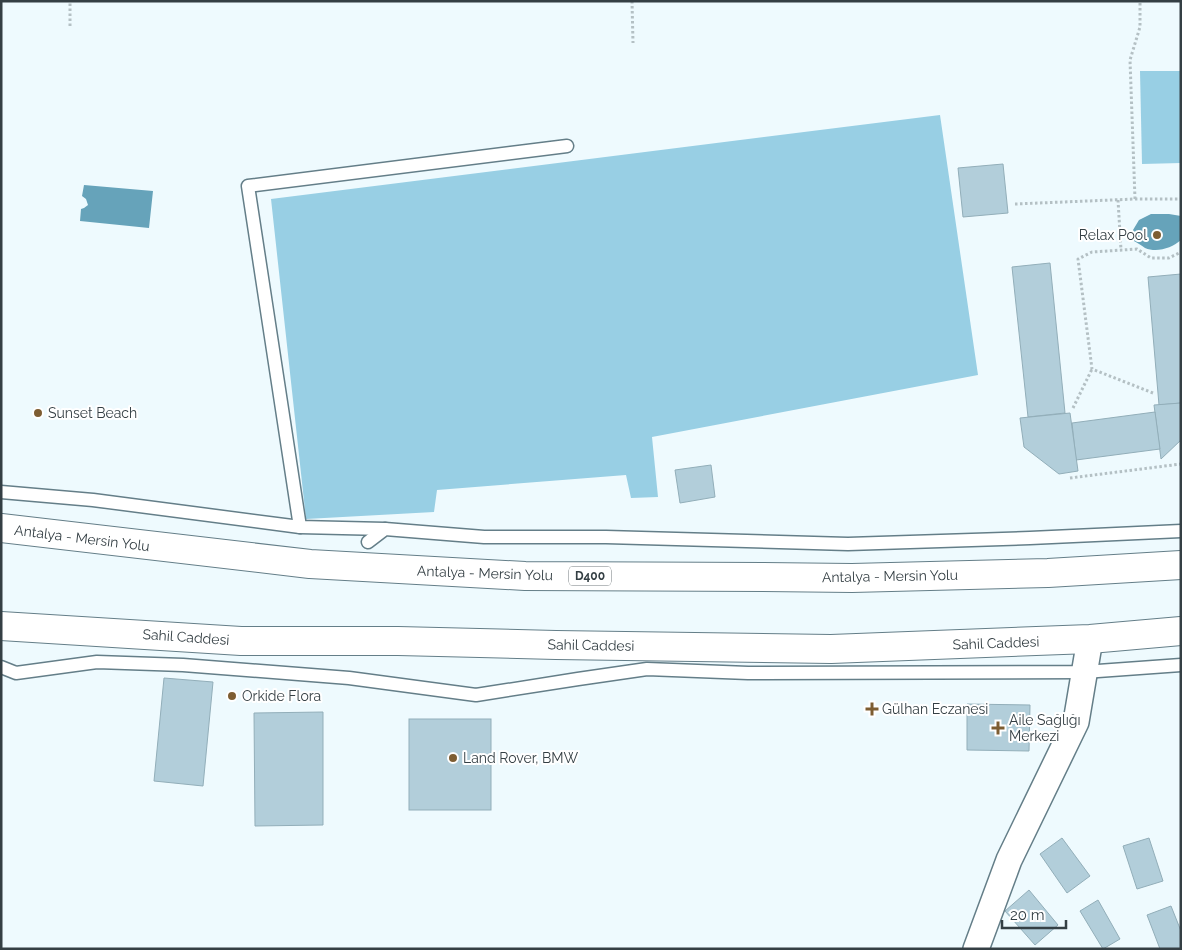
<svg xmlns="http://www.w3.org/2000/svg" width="1182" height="950" font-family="Raleway,sans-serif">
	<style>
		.green { fill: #98cfe4 }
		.water { fill: #66a3ba }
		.building { fill: #b2ceda; stroke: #92aeb9 }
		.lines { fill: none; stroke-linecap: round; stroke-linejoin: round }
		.service-casing { stroke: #647e88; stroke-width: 15 }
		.minor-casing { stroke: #647e88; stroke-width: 28 }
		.trunk-casing { stroke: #647e88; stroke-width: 30 }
		.path { stroke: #b4c0c4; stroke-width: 3; stroke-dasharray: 2.5 2.5; stroke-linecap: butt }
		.service { stroke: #fff; stroke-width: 12 }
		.minor { stroke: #fff; stroke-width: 25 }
		.trunk { stroke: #fff; stroke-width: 28 }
		.poi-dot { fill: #7d5d32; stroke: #fff; stroke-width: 2 }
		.labels { text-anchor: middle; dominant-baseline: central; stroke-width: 4; stroke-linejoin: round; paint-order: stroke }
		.shield { fill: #fff; stroke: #71797c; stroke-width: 1 }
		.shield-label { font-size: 12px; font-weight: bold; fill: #343f44 }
		.poi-label { font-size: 14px; fill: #343f44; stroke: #fff; text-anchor: start }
		.street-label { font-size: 14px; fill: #343f44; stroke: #fff }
	</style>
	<rect width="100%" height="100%" fill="#eefafe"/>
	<g class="green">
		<path d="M 1140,71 L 1181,71 L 1181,163 L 1142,164 Z"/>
		<path d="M 940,115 L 978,375 L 652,437 L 658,497 L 631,498 L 626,475 L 437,490 L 434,512 L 306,519 L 271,199 Z"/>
	</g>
	<g class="water">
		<path d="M 84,185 L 153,191 L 149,228 L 80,221 L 81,209 L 84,208 L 88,205 L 86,199 L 82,196 Z"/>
		<path d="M 1151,214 L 1169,214 L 1181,216 L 1181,240 C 1172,248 1157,253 1145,248 C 1142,246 1138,243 1134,241 L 1133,230 L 1139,220 Z"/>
	</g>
	<g class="building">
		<path d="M 1003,164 L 1008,213 L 963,217 L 958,168 Z"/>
		<path d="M 1050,263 L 1065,413 L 1028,417 L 1012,267 Z"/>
		<path d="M 1181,274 L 1181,403 L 1159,405 L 1148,277 Z"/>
		<path d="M 1181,403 L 1181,440 L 1161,459 L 1154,405 Z"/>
		<path d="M 1155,412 L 1160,449 L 1076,460 L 1072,423 Z"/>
		<path d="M 1070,413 L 1078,471 L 1059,474 L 1024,447 L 1020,418 Z"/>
		<path d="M 711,465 L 715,497 L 680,503 L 675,470 Z"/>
		<path d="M 164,678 L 213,682 L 203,786 L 154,781 Z"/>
		<path d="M 967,704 L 1030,705 L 1029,751 L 967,750 Z"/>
		<path d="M 323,712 L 323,825 L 255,826 L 254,713 Z"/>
		<rect x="409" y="719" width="82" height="91"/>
		<path d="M 1062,838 L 1090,876 L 1067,893 L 1040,854 Z"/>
		<path d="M 1149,838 L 1163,881 L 1137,889 L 1123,846 Z"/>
		<path d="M 1029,890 L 1058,925 L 1035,945 L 1005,911 Z"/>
		<path d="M 1098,900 L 1120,939 L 1103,949 L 1080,911 Z"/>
		<path d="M 1171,906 L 1181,931 L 1181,949 L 1160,949 L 1147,915 Z"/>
	</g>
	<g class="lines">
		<defs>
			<g id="service">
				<path d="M 1,492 L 93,500 L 300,527 L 385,529"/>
				<path d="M 300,527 L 248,186 L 567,146"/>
				<path d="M 368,542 L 385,529 L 484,537 L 606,537 L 848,544 L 1030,538 L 1181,531"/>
				<path d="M 1,667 L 16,673 L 97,662 L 183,665 L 349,678 L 476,695 L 578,679 L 647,669 L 748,673 L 1084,672 L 1181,665"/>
			</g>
			<path id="minor" d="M 976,949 L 1009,860 L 1076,722 L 1090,639"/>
			<g id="trunk">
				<path d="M 1,528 L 310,564 L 525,576 L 763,577 L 852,578 L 1048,573 L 1181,565"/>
				<path d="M 1,626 L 241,641 L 398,641 L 556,645 L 831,649 L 1090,639 L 1181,631"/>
			</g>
		</defs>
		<use href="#service" class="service-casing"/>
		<use href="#minor" class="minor-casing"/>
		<use href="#trunk" class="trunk-casing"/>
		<g class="path">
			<path d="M 632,1 L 633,43"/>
			<path d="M 70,26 L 70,1"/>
			<path d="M 1135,199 L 1130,60 L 1140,27 L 1140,1"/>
			<path d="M 1118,200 L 1121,250"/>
			<path d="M 1015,204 L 1135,199 L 1181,199"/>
			<path d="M 1153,393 L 1092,369 L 1078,259 L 1092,252 L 1137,249 L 1151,258 L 1169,258 L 1181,252"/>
			<path d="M 1073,408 L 1092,369"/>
			<path d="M 1070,478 L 1181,464"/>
		</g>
		<use href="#service" class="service"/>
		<use href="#minor" class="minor"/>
		<use href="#trunk" class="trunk"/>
	</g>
	<g class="poi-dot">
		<circle cx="1157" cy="235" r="5"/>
		<circle cx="38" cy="413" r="5"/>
		<circle cx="232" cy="696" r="5"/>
		<path d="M869.5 701.5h5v5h5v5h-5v5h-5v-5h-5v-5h5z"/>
		<path d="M995.5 720.5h5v5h5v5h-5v5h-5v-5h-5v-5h5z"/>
		<circle cx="453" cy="758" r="5"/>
	</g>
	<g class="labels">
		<rect class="shield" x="569" y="566.5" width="42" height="19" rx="4"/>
		<g class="shield-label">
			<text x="590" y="576">D400</text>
		</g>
		<g class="poi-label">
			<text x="1147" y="235" text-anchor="end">Relax Pool</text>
			<text x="48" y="413">Sunset Beach</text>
			<text x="242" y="696">Orkide Flora</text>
			<text x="882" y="709">Gülhan Eczanesi</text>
			<text x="1009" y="720">Aile Sağlığı<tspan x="1009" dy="16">Merkezi</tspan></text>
			<text x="463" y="758">Land Rover, BMW</text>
		</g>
		<g class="street-label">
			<text transform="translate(82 538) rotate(7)">Antalya - Mersin Yolu</text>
			<text transform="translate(485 573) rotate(2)">Antalya - Mersin Yolu</text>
			<text transform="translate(890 576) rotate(-1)">Antalya - Mersin Yolu</text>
			<text transform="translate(186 637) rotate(4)">Sahil Caddesi</text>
			<text transform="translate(996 643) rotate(-2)">Sahil Caddesi</text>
			<text transform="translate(591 645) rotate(1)">Sahil Caddesi</text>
		</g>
	</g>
	<rect width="1182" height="950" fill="none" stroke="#343f44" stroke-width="5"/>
	<path d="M1002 920v8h64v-8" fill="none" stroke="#343f44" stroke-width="2.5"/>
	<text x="1010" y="920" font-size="15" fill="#343f44" stroke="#ffffff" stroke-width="4" paint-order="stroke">20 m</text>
</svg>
